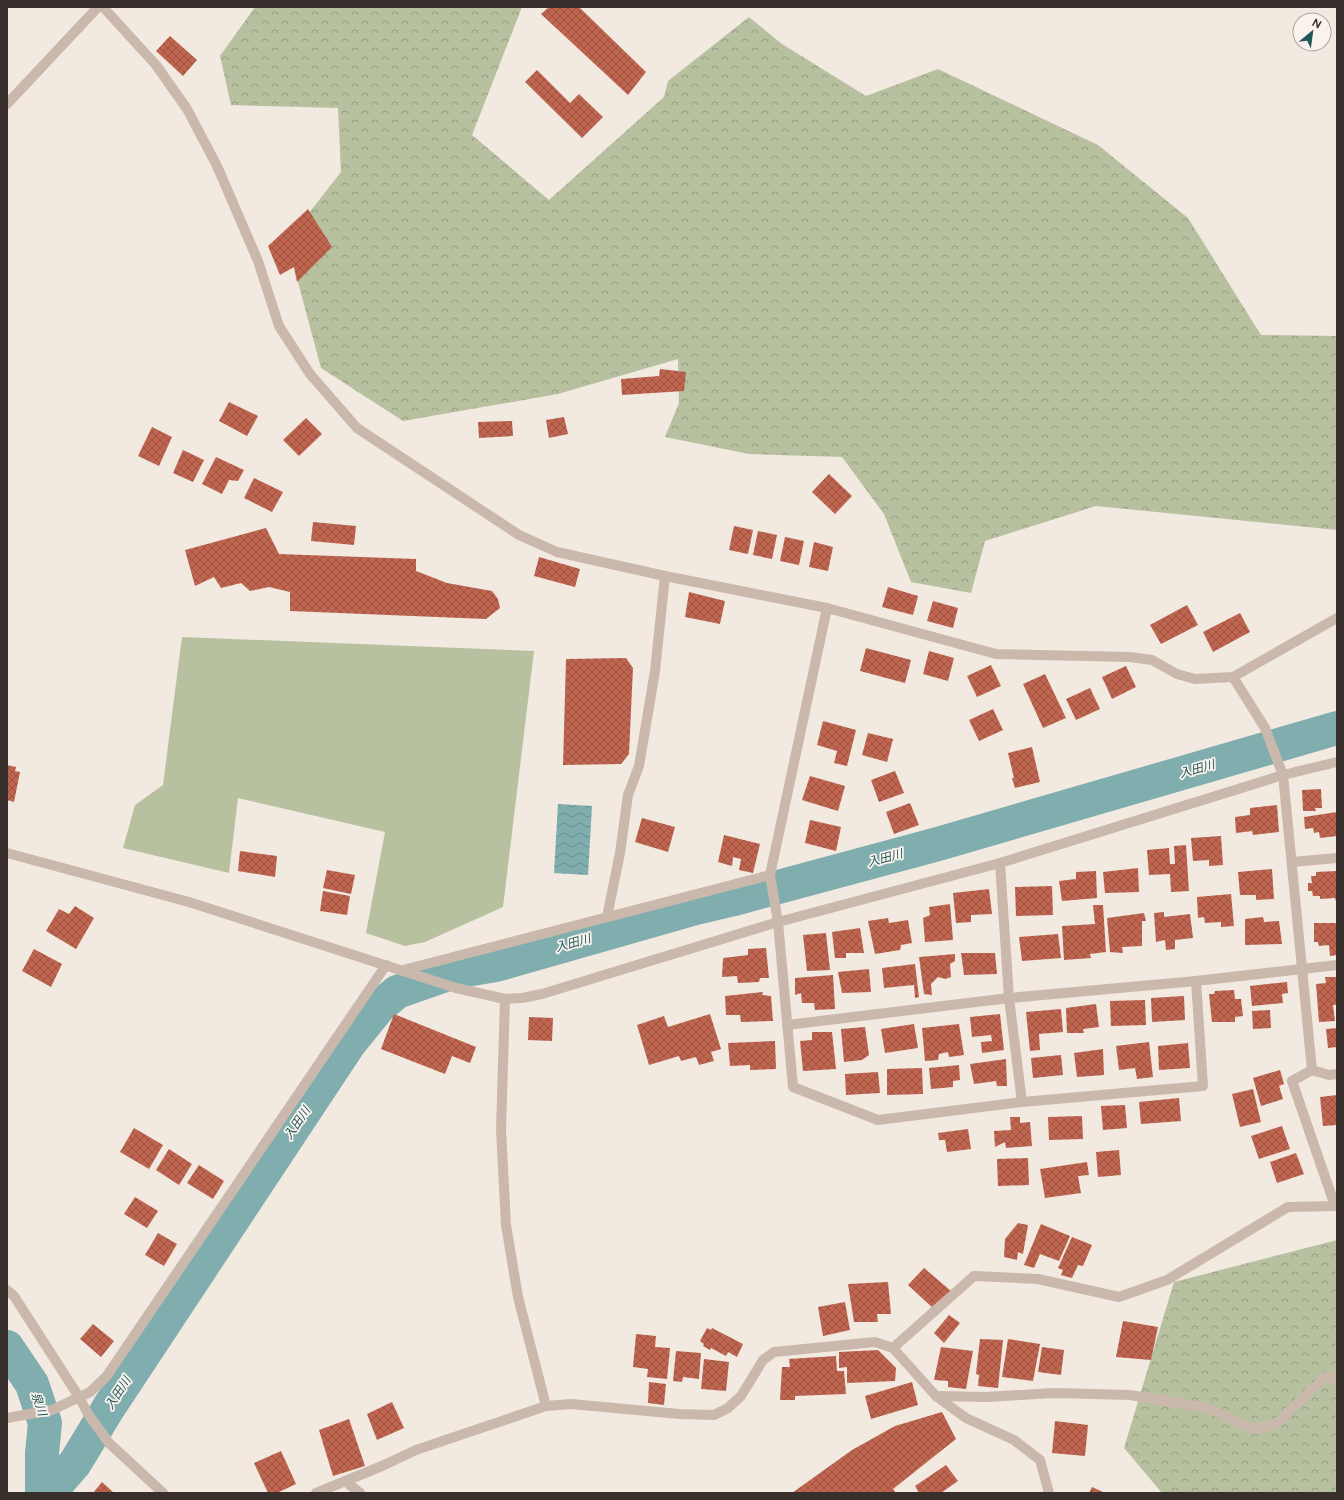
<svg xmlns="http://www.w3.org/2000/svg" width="1344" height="1500" font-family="Figtree,'Noto Sans JP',sans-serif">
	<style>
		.forest { fill: url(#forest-crowns) }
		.pitch { fill: #b7c1a0 }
		.water { fill: url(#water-waves) }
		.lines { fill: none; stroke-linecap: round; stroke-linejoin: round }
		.river { stroke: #80aeae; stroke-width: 34 }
		.building { fill: url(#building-cross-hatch) }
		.minor { stroke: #cab8ac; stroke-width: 10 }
		.tertiary { stroke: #cab8ac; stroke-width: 10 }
		.labels { text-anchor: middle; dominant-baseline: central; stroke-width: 3.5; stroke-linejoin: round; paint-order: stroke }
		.water-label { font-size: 12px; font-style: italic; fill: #225758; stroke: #faf3ed }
	</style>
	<defs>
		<pattern id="forest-crowns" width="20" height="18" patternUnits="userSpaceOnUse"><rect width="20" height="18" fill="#b7c1a0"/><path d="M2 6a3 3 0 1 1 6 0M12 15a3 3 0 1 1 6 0" fill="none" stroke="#969d83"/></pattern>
		<pattern id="water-waves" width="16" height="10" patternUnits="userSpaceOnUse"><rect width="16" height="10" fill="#80aeae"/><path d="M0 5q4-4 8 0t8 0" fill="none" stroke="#6a8e8e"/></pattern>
		<pattern id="building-cross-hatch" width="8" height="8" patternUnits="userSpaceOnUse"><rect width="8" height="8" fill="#c06650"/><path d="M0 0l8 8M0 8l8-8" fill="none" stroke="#9d5443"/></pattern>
	</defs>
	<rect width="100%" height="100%" fill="#f2e9e0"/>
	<g class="forest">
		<path d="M 255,7 L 522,7 L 472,135 L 549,200 L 664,97 L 668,81 L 749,17 L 782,44 L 866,96 L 938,69 L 1098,145 L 1188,218 L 1261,335 L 1337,336 L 1337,530 L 1096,506 L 985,541 L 971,593 L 911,582 L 884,514 L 842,457 L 749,454 L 665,437 L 679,403 L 678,359 L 558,394 L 403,421 L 321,368 L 287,241 L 341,172 L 338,108 L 231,105 L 220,56 Z"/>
		<path d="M 1337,1240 L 1337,1493 L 1162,1493 L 1124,1448 L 1174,1282 Z"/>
	</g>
	<path class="pitch" d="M 182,637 L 534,651 L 503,907 L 425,942 L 405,946 L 366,933 L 385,832 L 238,798 L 229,873 L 123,848 L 135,805 L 163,785 Z"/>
	<path class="water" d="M 558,804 L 592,806 L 588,875 L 554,873 Z"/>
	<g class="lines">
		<g class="river">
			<path d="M 7,1347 L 32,1384 L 45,1423 L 42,1453 L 42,1493"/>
			<path d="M 49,1493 L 75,1463 L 109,1407 L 349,1044 L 379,1007 L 397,992 L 454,972 L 496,965 L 696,908 L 734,899 L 938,844 L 1337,728"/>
		</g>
	</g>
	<g class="building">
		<path d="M 549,7 L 579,7 L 646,72 L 628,95 L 541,14 Z"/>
		<path d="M 170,36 L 197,60 L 183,76 L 156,51 Z"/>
		<path d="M 537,70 L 570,103 L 579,94 L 603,117 L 582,138 L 525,82 Z"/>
		<path d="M 308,209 L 332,247 L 297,282 L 294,267 L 280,275 L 268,246 Z"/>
		<path d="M 660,369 L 686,372 L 684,391 L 622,395 L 621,379 L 659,376 Z"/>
		<path d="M 229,402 L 258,416 L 247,436 L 219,421 Z"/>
		<path d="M 564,417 L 568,434 L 549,438 L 546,420 Z"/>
		<path d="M 306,418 L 322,434 L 299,456 L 283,440 Z"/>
		<path d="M 512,421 L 513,436 L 479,438 L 478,422 Z"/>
		<path d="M 152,427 L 172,437 L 159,466 L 138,456 Z"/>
		<path d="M 183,450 L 204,460 L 193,482 L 173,473 Z"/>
		<path d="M 216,457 L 244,470 L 238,481 L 229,480 L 222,494 L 202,484 Z"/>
		<path d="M 829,474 L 852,496 L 835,514 L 812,492 Z"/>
		<path d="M 254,478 L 283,492 L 272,512 L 244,498 Z"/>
		<path d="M 313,522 L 356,526 L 354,545 L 311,541 Z"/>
		<path d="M 734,526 L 753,530 L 748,554 L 729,550 Z"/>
		<path d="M 266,528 L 279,554 L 416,559 L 416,571 L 447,583 L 492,591 L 498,599 L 500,608 L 486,619 L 290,611 L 290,592 L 269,587 L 250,591 L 241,583 L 221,588 L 214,577 L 195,586 L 185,550 Z"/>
		<path d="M 758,531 L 777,535 L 772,559 L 753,555 Z"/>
		<path d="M 785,537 L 804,541 L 799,565 L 780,561 Z"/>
		<path d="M 814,542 L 833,547 L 828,571 L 809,567 Z"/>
		<path d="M 539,557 L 580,569 L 575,587 L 534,576 Z"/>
		<path d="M 888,587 L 918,596 L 913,615 L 882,607 Z"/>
		<path d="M 689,592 L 725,601 L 720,624 L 685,617 Z"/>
		<path d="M 933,601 L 958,608 L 953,628 L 927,621 Z"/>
		<path d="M 1187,605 L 1198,625 L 1161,644 L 1150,625 Z"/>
		<path d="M 1240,613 L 1250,632 L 1213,652 L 1203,632 Z"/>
		<path d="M 866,648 L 911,660 L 905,683 L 860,671 Z"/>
		<path d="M 929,651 L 954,658 L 948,681 L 923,674 Z"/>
		<path d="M 626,658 L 633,668 L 629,754 L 621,764 L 563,765 L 566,659 Z"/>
		<path d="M 991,665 L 1001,686 L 977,697 L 967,676 Z"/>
		<path d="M 1126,666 L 1136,687 L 1112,699 L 1102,677 Z"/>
		<path d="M 1045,674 L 1066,718 L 1043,728 L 1023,684 Z"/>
		<path d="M 1090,688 L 1100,709 L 1076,720 L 1066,699 Z"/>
		<path d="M 993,709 L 1003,730 L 979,741 L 969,720 Z"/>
		<path d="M 823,721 L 856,730 L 847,766 L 834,763 L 837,751 L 817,745 Z"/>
		<path d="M 868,733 L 893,739 L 887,762 L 862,755 Z"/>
		<path d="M 1032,747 L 1040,782 L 1015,788 L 1012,778 L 1014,778 L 1008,753 Z"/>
		<path d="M 7,765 L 16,767 L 15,771 L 20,772 L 14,802 L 7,800 Z"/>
		<path d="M 895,771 L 904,793 L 879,802 L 871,780 Z"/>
		<path d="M 810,776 L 845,786 L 838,811 L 802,800 Z"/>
		<path d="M 1321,789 L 1322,808 L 1315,808 L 1316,811 L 1303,811 L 1302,790 Z"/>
		<path d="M 910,803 L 919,825 L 894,834 L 886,812 Z"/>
		<path d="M 1277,805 L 1279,832 L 1253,835 L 1252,831 L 1236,833 L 1235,817 L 1250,815 L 1250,808 Z"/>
		<path d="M 1337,812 L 1337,836 L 1320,838 L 1319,832 L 1314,833 L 1313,828 L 1305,829 L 1304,817 Z"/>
		<path d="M 642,818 L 675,827 L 668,852 L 635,842 Z"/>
		<path d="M 810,820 L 841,827 L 836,851 L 805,843 Z"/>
		<path d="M 724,835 L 760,844 L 753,873 L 739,870 L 741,859 L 733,857 L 732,866 L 718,862 Z"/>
		<path d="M 1221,836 L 1223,865 L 1209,866 L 1209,860 L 1193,861 L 1191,838 Z"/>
		<path d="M 1186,845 L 1189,891 L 1171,892 L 1170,874 L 1149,875 L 1147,850 L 1169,848 L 1170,864 L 1175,864 L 1174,846 Z"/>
		<path d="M 240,851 L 277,856 L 275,877 L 238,871 Z"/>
		<path d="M 1138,868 L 1139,892 L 1105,893 L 1103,872 Z"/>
		<path d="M 1272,869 L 1274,899 L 1256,900 L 1256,895 L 1240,895 L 1238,872 Z"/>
		<path d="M 327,870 L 355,875 L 351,894 L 323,888 Z"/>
		<path d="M 1096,871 L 1097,898 L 1062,901 L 1059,881 L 1076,879 L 1076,872 Z"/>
		<path d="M 1337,871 L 1337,905 L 1335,898 L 1320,899 L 1320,896 L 1313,896 L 1312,891 L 1308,891 L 1308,883 L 1312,883 L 1311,876 L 1316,876 L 1316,872 Z"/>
		<path d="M 1052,886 L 1053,915 L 1016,916 L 1015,887 Z"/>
		<path d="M 989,889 L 992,914 L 971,915 L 971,922 L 956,923 L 953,893 Z"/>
		<path d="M 323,891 L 350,896 L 347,915 L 320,911 Z"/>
		<path d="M 1231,894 L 1234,926 L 1221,927 L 1221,922 L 1205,923 L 1204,917 L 1198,918 L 1197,897 Z"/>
		<path d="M 950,904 L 953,940 L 925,942 L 923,918 L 930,915 L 929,907 Z"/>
		<path d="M 1093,905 L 1103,905 L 1106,952 L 1090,954 L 1091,958 L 1064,960 L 1062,926 L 1095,924 Z"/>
		<path d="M 75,906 L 94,918 L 76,949 L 46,931 L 59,909 L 69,914 Z"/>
		<path d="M 1164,912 L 1164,917 L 1190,914 L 1193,938 L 1175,940 L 1175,949 L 1166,950 L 1165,940 L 1156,942 L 1154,913 Z"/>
		<path d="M 1144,913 L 1146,921 L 1142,921 L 1142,946 L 1122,947 L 1123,953 L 1110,952 L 1107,918 Z"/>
		<path d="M 1263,917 L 1264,922 L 1279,921 L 1282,944 L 1245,945 L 1245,919 Z"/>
		<path d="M 888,918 L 889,923 L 908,920 L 912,943 L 901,945 L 900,950 L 875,954 L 868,921 Z"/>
		<path d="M 1314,923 L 1337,923 L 1337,955 L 1330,956 L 1329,945 L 1319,946 L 1318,942 L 1314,942 Z"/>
		<path d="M 860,928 L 864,953 L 846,953 L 846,958 L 835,958 L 832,932 Z"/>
		<path d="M 826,933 L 830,970 L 807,971 L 803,935 Z"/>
		<path d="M 1058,934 L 1061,958 L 1022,961 L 1019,937 Z"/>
		<path d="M 766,948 L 769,978 L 760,978 L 759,982 L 738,983 L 737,976 L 722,977 L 723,958 L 748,955 L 748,949 Z"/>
		<path d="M 34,949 L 62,964 L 51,987 L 22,971 Z"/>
		<path d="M 961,953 L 995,953 L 997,974 L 964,975 Z"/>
		<path d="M 955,954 L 955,961 L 950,964 L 951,977 L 945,979 L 938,977 L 931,984 L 932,995 L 924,994 L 919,957 Z"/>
		<path d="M 915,964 L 919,997 L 915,998 L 914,985 L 884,988 L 882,968 Z"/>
		<path d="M 869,969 L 871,992 L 842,993 L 838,972 Z"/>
		<path d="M 833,975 L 835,1009 L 815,1010 L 814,1003 L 802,1003 L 801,993 L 795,995 L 795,978 Z"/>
		<path d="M 1325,977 L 1337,977 L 1337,1005 L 1333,1005 L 1335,1021 L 1319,1022 L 1316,984 L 1326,983 Z"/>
		<path d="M 1287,982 L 1288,993 L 1282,994 L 1283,1003 L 1252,1006 L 1250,986 Z"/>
		<path d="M 1234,990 L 1235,999 L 1241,999 L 1243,1016 L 1235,1017 L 1235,1022 L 1212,1022 L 1209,994 L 1214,994 L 1215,991 Z"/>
		<path d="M 763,992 L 762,995 L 771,996 L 773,1021 L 741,1022 L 740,1015 L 726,1015 L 725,996 Z"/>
		<path d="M 1184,996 L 1185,1020 L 1152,1022 L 1151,998 Z"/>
		<path d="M 1145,1000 L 1146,1025 L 1111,1026 L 1110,1001 Z"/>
		<path d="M 1096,1004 L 1099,1027 L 1083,1029 L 1084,1033 L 1067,1033 L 1066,1008 Z"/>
		<path d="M 1061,1009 L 1063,1032 L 1039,1034 L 1040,1050 L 1030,1051 L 1026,1012 Z"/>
		<path d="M 1270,1010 L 1271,1028 L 1253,1029 L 1252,1011 Z"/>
		<path d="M 394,1014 L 476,1047 L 470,1063 L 452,1056 L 445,1074 L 381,1049 Z"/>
		<path d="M 710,1014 L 721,1049 L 711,1052 L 714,1061 L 699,1065 L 696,1057 L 681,1061 L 679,1056 L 649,1065 L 637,1025 L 664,1016 L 668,1027 Z"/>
		<path d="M 1000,1014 L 1004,1050 L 982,1053 L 981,1042 L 992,1041 L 991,1035 L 972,1037 L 970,1017 Z"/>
		<path d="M 529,1017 L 553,1018 L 552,1041 L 528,1040 Z"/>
		<path d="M 914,1024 L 918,1048 L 885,1053 L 881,1029 Z"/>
		<path d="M 959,1024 L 964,1055 L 949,1057 L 948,1052 L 939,1054 L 938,1060 L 925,1061 L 922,1028 Z"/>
		<path d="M 865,1027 L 869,1055 L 862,1060 L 844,1062 L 841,1029 Z"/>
		<path d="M 1337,1028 L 1337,1047 L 1328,1048 L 1326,1029 Z"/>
		<path d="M 812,1032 L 832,1032 L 836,1069 L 803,1071 L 800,1041 L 812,1040 Z"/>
		<path d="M 775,1041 L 776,1069 L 750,1070 L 750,1065 L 730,1066 L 728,1043 Z"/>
		<path d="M 1149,1042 L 1153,1077 L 1137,1079 L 1135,1068 L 1119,1070 L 1116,1046 Z"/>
		<path d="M 1188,1043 L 1190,1068 L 1159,1070 L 1158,1046 Z"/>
		<path d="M 1103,1049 L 1104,1075 L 1077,1077 L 1074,1053 Z"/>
		<path d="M 1061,1055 L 1063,1075 L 1033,1078 L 1031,1058 Z"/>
		<path d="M 1006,1059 L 1007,1086 L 997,1086 L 996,1081 L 974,1084 L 970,1064 Z"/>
		<path d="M 959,1065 L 960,1080 L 953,1081 L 953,1087 L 931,1089 L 929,1068 Z"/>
		<path d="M 922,1068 L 923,1094 L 887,1095 L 887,1069 Z"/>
		<path d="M 1280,1070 L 1284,1084 L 1279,1086 L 1283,1099 L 1261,1106 L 1253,1078 Z"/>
		<path d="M 878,1072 L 880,1093 L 846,1095 L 845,1074 Z"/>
		<path d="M 1253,1089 L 1261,1122 L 1240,1127 L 1232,1094 Z"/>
		<path d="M 1337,1095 L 1337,1125 L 1323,1126 L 1320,1097 Z"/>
		<path d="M 1179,1098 L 1181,1121 L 1141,1124 L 1139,1102 Z"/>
		<path d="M 1125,1105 L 1127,1128 L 1103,1130 L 1101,1106 Z"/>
		<path d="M 1082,1116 L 1083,1139 L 1049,1140 L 1048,1117 Z"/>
		<path d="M 1010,1117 L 1020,1117 L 1020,1123 L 1030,1122 L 1032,1146 L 1006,1148 L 1005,1142 L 995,1147 L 994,1131 L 1011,1130 Z"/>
		<path d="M 1282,1126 L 1290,1149 L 1259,1159 L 1251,1136 Z"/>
		<path d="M 134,1128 L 163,1145 L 149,1169 L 120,1152 Z"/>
		<path d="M 968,1129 L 971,1149 L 947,1152 L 945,1140 L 939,1140 L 938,1133 Z"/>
		<path d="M 169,1149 L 192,1164 L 179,1185 L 156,1170 Z"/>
		<path d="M 1119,1150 L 1121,1175 L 1098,1177 L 1096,1152 Z"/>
		<path d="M 1296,1153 L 1304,1174 L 1277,1183 L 1270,1162 Z"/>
		<path d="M 1028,1158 L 1029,1185 L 998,1186 L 997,1159 Z"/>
		<path d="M 1087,1162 L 1089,1175 L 1078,1176 L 1081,1193 L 1045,1198 L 1040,1169 Z"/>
		<path d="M 199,1165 L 224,1181 L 213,1199 L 187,1183 Z"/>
		<path d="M 135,1197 L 158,1211 L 147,1228 L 124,1214 Z"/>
		<path d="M 1018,1223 L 1028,1225 L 1023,1254 L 1018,1252 L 1017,1260 L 1004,1257 L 1005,1239 Z"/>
		<path d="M 1041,1224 L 1070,1236 L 1059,1261 L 1040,1254 L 1034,1268 L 1024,1265 Z"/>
		<path d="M 158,1233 L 177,1244 L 164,1266 L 145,1255 Z"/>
		<path d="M 1072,1237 L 1092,1245 L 1083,1266 L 1078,1265 L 1072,1278 L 1061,1275 L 1063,1270 L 1058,1268 Z"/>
		<path d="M 924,1268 L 951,1291 L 934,1309 L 908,1285 Z"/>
		<path d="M 888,1282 L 891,1314 L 877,1314 L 878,1322 L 854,1322 L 848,1284 Z"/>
		<path d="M 845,1302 L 850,1330 L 823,1336 L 818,1307 Z"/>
		<path d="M 949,1315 L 960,1323 L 944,1343 L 934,1333 Z"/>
		<path d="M 1123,1321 L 1158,1327 L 1151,1360 L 1116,1357 Z"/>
		<path d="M 93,1324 L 114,1341 L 101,1357 L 80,1339 Z"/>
		<path d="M 707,1328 L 711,1330 L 712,1328 L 743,1344 L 737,1357 L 728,1352 L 726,1356 L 711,1348 L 710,1350 L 703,1346 L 704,1344 L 700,1341 Z"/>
		<path d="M 636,1334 L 656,1336 L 655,1347 L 670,1348 L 667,1379 L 647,1377 L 648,1369 L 633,1367 Z"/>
		<path d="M 980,1339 L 1003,1340 L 998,1388 L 978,1386 L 979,1375 L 976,1374 Z"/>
		<path d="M 1008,1339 L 1040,1344 L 1033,1381 L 1002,1377 Z"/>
		<path d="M 941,1347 L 973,1351 L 966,1389 L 948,1387 L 948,1381 L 934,1380 Z"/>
		<path d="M 1042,1347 L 1064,1350 L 1061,1375 L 1038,1372 Z"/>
		<path d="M 878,1350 L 896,1368 L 895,1381 L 847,1383 L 847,1367 L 839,1368 L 839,1352 Z"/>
		<path d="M 676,1351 L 701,1353 L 699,1379 L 683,1377 L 682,1382 L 673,1381 Z"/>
		<path d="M 836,1356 L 837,1371 L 844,1371 L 846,1394 L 795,1396 L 795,1400 L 780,1400 L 782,1367 L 790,1367 L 789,1359 Z"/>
		<path d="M 704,1359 L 729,1362 L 726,1391 L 701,1389 Z"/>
		<path d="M 649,1382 L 666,1384 L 664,1405 L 648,1403 Z"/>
		<path d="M 912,1382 L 918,1405 L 871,1419 L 865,1396 Z"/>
		<path d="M 392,1402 L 404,1428 L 377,1440 L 367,1414 Z"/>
		<path d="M 942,1412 L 956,1439 L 893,1489 L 896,1493 L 792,1493 L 852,1450 L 895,1426 Z"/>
		<path d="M 349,1419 L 365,1466 L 333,1476 L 319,1430 Z"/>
		<path d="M 1055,1421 L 1088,1425 L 1085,1456 L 1052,1453 Z"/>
		<path d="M 281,1451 L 296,1484 L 277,1493 L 268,1493 L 254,1463 Z"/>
		<path d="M 946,1465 L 958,1481 L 941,1493 L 919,1493 L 915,1486 Z"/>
		<path d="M 102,1482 L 114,1493 L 93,1493 Z"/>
		<path d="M 1092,1487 L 1105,1493 L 1089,1493 Z"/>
	</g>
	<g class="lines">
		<g class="minor">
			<path d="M 103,7 L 156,65 L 187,109 L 217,166 L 258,261 L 279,326 L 310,374 L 357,428 L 519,535 L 557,552 L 665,576 L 827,608 L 996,654 L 1130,657 L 1152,660 L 1177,674 L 1195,679 L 1233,677 L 1337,618"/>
			<path d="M 827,608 L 770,875 L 778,922 L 793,1087 L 878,1120 L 1022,1102 L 1203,1086 L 1196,981"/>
			<path d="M 1233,677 L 1265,728 L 1283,775 L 1312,1070 L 1329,1075 L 1337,1074"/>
			<path d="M 1292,862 L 1337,858"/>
			<path d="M 1000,863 L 1009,998 L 1022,1102"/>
			<path d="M 607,917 L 620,853 L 628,795 L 639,766 L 655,671 L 665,576"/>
			<path d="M 403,970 L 770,875"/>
			<path d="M 787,1025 L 1009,998 L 1196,981 L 1337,965"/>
			<path d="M 893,1348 L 974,1276 L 1038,1279 L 1119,1297 L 1167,1280 L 1288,1207 L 1335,1206 L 1292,1081 L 1312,1070"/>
			<path d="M 936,1396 L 986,1397 L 1054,1393 L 1130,1395 L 1208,1408 L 1253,1429 L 1275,1425 L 1326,1376 L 1337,1381"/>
			<path d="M 7,1418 L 52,1410 L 90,1392 L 106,1377 L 386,965"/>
			<path d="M 345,1481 L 360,1493"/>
			<path d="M 316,1493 L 382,1466 L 416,1450 L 546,1406 L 571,1404 L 679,1414 L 714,1415 L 728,1408 L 741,1396 L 763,1360 L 774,1352 L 875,1342 L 893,1348 L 936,1396 L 966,1418 L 1014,1440 L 1040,1460 L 1049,1493"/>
		</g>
		<g class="tertiary">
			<path d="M 7,104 L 98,7"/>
			<path d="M 7,853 L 189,902 L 456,988 L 505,999 L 522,998 L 542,994 L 778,922 L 1000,863 L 1283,775 L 1337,762"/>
			<path d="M 505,999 L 501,1130 L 506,1225 L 518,1297 L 546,1406"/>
			<path d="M 7,1290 L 14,1296 L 79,1397 L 88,1414 L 109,1443 L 163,1493"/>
		</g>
	</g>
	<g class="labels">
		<g class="water-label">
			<text transform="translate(1197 769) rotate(-16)">入田川</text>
			<text transform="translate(885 858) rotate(-15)">入田川</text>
			<text transform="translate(573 943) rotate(-16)">入田川</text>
			<text transform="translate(297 1123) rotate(-56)">入田川</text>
			<text transform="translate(118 1393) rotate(-57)">入田川</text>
			<text transform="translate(39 1404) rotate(72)">泉川</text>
		</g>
	</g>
	<rect width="1344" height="1500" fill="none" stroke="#382e2b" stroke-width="16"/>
	<g transform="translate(1312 32) rotate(29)"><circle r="19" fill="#faf3ed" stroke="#aca49f"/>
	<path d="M0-3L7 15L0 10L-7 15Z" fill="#225758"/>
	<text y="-6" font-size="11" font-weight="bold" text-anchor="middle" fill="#382e2b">N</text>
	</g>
</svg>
